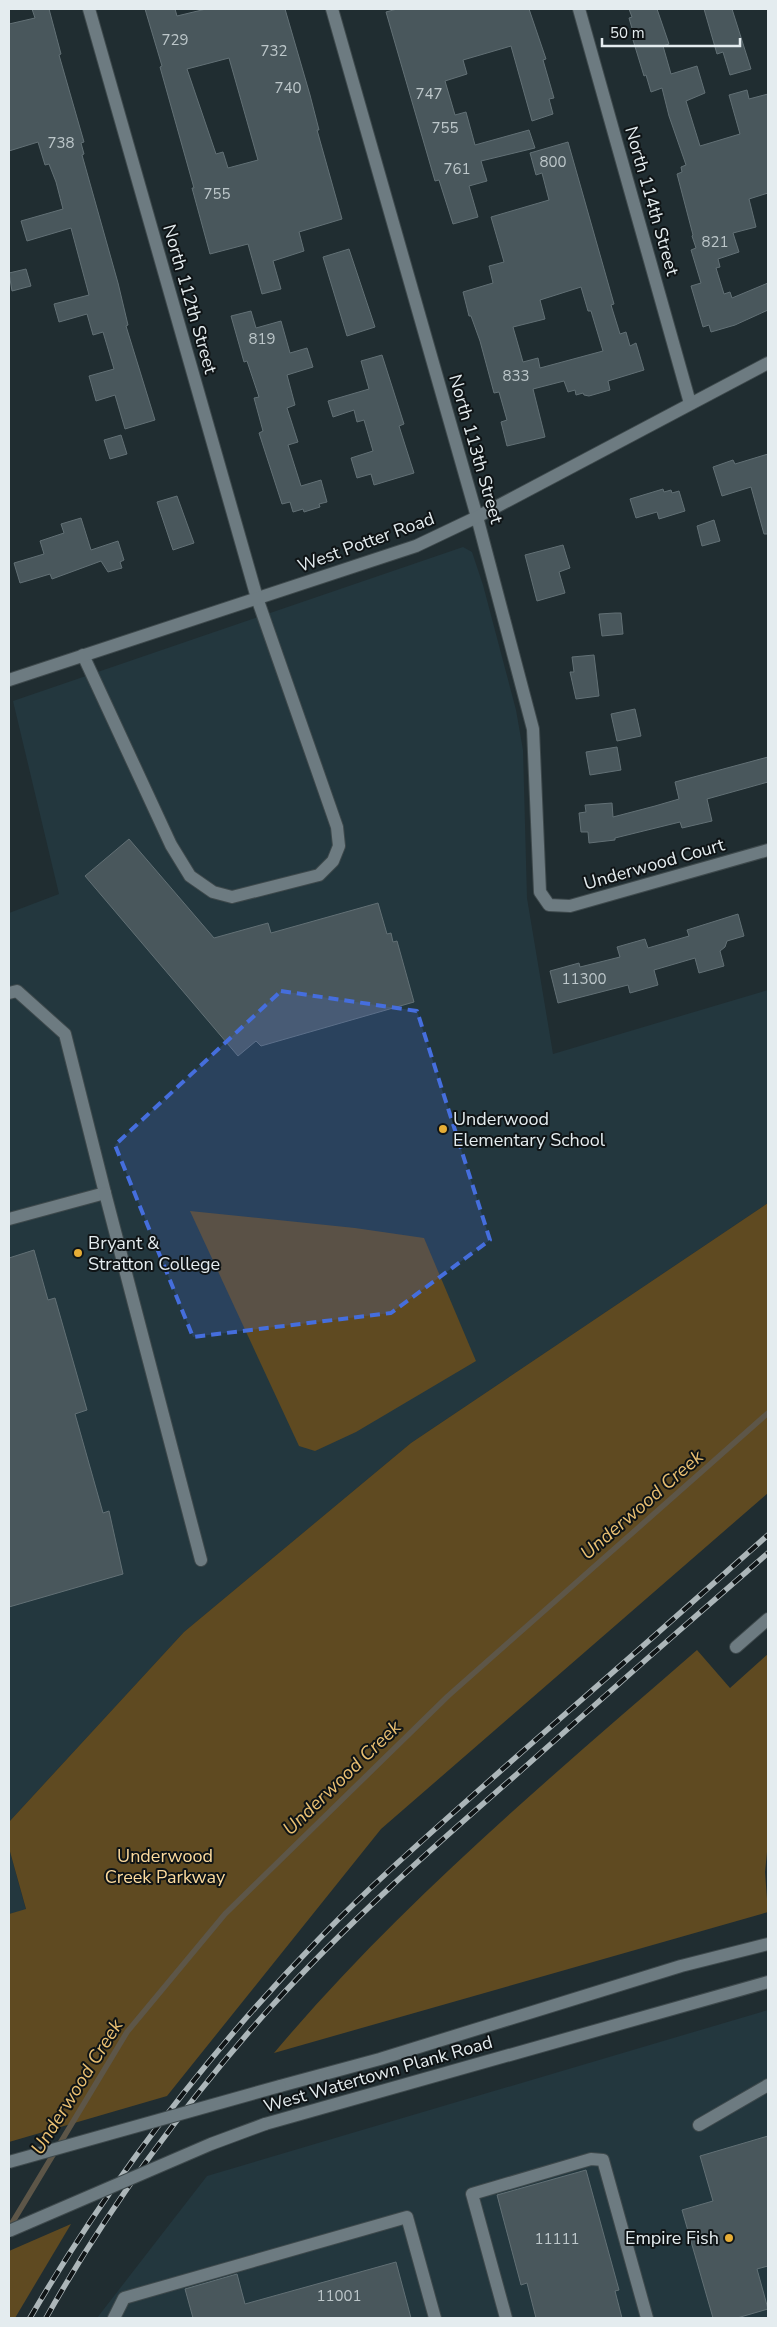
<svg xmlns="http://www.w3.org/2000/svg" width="777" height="2327" font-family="'Nunito Sans',sans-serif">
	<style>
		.built { fill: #23373e }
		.green { fill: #5f4a21 }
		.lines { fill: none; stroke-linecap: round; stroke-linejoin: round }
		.stream { stroke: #5d5648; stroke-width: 5.5 }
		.building { fill: #49575c; stroke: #627075; fill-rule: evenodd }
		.minor-casing { stroke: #3e494c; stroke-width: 14 }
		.minor { stroke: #6d7b81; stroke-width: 12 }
		.rail-casing { stroke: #acb6b9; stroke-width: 5.5 }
		.rail { stroke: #0f1416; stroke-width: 4; stroke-dasharray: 11; stroke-linecap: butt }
		.minor-bridge-casing { stroke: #3e494c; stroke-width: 14; stroke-linecap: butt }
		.minor-bridge { stroke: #6d7b81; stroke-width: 12 }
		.marked { fill: #456edd; fill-opacity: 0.2; stroke: #456edd; stroke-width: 4; stroke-dasharray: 10 6; stroke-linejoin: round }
		.poi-dot { fill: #e6ad36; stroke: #0f1416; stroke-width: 2 }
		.labels { text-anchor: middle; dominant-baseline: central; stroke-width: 4; stroke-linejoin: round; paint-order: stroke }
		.number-label { font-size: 15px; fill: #bdc7ca }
		.street-label { font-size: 18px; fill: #e4ecef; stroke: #0f1416 }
		.poi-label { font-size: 18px; fill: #e4ecef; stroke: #0f1416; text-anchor: start }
		.park-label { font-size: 18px; fill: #fddb9e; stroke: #0f1416 }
		.water-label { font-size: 19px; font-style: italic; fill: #eac072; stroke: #0f1416 }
	</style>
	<rect width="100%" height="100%" fill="#202d31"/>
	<g class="built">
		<path d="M 463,547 L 472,552 L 483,585 L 516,710 L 523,750 L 527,898 L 553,1054 L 768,990 L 768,1203 L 411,1443 L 184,1632 L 9,1822 L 9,913 L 59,894 L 13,701 Z"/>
		<path d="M 9,1848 L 26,1910 L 9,1914 Z"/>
		<path d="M 768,2010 L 768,2318 L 97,2318 L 207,2176 Z"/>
	</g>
	<g class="green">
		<path d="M 768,1203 L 768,1493 L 381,1829 L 167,2096 L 9,2142 L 9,1914 L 26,1909 L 9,1848 L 9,1822 L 184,1632 L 411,1443 Z"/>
		<path d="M 190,1211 L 355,1228 L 424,1238 L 476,1361 L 356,1432 L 315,1451 L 299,1446 Z"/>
		<path d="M 697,1650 L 730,1688 L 768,1654 L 768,1842 L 765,1872 L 768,1912 L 274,2053 C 400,1903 550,1778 697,1650 Z"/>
		<path d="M 71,2224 L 15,2318 L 9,2318 L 9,2251 Z"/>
	</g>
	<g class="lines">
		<path class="stream" d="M 9,2228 L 127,2032 L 225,1914 L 448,1696 L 768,1413"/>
	</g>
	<g class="building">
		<path d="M 32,9 L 49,9 L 61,54 L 59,55 L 84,142 L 81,143 L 84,154 L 82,155 L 118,283 L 128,325 L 126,326 L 155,420 L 125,429 L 115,395 L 96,401 L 89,376 L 114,369 L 103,332 L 93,335 L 87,314 L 59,322 L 54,304 L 89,295 L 71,228 L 27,241 L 21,221 L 63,209 L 56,182 L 49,164 L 45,165 L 38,142 L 9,151 L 9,24 L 35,18 Z"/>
		<path d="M 145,9 L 175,9 L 177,16 L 206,9 L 285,9 L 310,95 L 319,130 L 317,130 L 342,219 L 299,232 L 304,251 L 273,261 L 281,289 L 262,294 L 248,244 L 210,254 L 192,188 L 194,188 L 160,67 L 162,66 ZM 229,58 L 258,160 L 228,168 L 223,152 L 216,154 L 187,69 Z"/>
		<path d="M 397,9 L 529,9 L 546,59 L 543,60 L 554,98 L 549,99 L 553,114 L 532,121 L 511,46 L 463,60 L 467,74 L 445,81 L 455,115 L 466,112 L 475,145 L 529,130 L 535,148 L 481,161 L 487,181 L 469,186 L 478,217 L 453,224 L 439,180 L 435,181 L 386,12 Z"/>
		<path d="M 629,9 L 657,9 L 669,44 L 663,46 L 671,74 L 697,66 L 705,93 L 686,101 L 700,146 L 740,134 L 729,95 L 747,90 L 749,99 L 768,94 L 768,193 L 749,199 L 756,227 L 733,233 L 739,252 L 718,259 L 720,267 L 716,268 L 724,294 L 730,292 L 732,298 L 768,283 L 768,310 L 735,325 L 711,332 L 709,325 L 703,327 L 691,286 L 701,283 L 691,250 L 696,248 L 692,236 L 693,235 L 677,174 L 682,172 L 681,167 L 686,165 L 669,116 L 662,88 L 651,92 L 646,75 L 644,76 L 633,40 L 635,39 L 629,18 L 632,17 Z"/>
		<path d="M 704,9 L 732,9 L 751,69 L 730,75 L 723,52 L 717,54 Z"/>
		<path d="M 568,142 L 614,304 L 611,305 L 620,334 L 626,332 L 630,346 L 636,343 L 644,370 L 608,381 L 610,390 L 589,396 L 584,395 L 583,393 L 576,395 L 575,390 L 568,392 L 564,381 L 533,389 L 545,437 L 507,446 L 501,422 L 507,420 L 499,392 L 494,393 L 480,341 L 471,316 L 469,316 L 463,292 L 493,283 L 489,266 L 504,262 L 491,217 L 549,200 L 542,173 L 536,175 L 530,153 ZM 581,287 L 588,311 L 591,311 L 603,351 L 540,368 L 538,358 L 523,362 L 513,327 L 545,319 L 540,300 Z"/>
		<path d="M 349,249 L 375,327 L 347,336 L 323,257 Z"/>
		<path d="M 26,269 L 31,286 L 12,291 L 9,273 Z"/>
		<path d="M 251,311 L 256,328 L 281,321 L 290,353 L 307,348 L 313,367 L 287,375 L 295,405 L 287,408 L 298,442 L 288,445 L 301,486 L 321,480 L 327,502 L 319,504 L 320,507 L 304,512 L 303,509 L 293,512 L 290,502 L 282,504 L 259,433 L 263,431 L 254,398 L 259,397 L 247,361 L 244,362 L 231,316 Z"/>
		<path d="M 382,355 L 404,424 L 399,426 L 414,473 L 374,485 L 371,474 L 357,478 L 351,458 L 373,451 L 364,420 L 357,422 L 354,410 L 333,417 L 328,401 L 369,389 L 361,361 Z"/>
		<path d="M 121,435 L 127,454 L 110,459 L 104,440 Z"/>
		<path d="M 768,454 L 768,534 L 764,534 L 751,487 L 722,496 L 713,467 L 733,460 L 735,464 Z"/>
		<path d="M 663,489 L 664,492 L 671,490 L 672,493 L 679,491 L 685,511 L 659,519 L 657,512 L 636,518 L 630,499 Z"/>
		<path d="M 177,496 L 194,543 L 173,550 L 157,502 Z"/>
		<path d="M 81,518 L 91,550 L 118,541 L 124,560 L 120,562 L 122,568 L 108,572 L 101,561 L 52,579 L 50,574 L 20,583 L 14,563 L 44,554 L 40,541 L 64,533 L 61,524 Z"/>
		<path d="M 714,520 L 720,541 L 702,546 L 697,526 Z"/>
		<path d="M 563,545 L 570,568 L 559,572 L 565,593 L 537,601 L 525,555 Z"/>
		<path d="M 615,613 L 621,613 L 623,634 L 602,636 L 599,614 Z"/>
		<path d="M 594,655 L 599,696 L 576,699 L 570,672 L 574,672 L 572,657 Z"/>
		<path d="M 635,709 L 641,736 L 617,741 L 611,714 Z"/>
		<path d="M 617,747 L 621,770 L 590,775 L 586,752 Z"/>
		<path d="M 768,757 L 768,782 L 707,799 L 712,821 L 682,828 L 680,822 L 615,838 L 615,840 L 589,843 L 588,832 L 581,832 L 579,813 L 586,812 L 585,805 L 612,803 L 613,817 L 655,806 L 679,799 L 675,782 Z"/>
		<path d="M 129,839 L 214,938 L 268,923 L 271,933 L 378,903 L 387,934 L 391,933 L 393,942 L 397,941 L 414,1002 L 261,1046 L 256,1041 L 238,1056 L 85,876 Z"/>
		<path d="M 738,914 L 744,936 L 727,941 L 725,947 L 720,951 L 724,966 L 699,973 L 695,958 L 654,970 L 658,985 L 630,993 L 628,985 L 558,1003 L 550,971 L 579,963 L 580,967 L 620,957 L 617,947 L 645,939 L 648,948 L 689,936 L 687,930 Z"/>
		<path d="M 34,1250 L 48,1300 L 55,1298 L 87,1410 L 75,1414 L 103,1513 L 109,1511 L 123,1574 L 9,1607 L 9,1258 Z"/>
		<path d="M 768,2136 L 768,2266 L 757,2269 L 768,2309 L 737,2318 L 713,2318 L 682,2210 L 713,2201 L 700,2156 Z"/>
		<path d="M 586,2170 L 619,2290 L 615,2291 L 622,2318 L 536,2318 L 527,2283 L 521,2285 L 497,2195 Z"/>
		<path d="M 396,2262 L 411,2318 L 193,2318 L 185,2289 L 237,2274 L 245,2304 Z"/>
	</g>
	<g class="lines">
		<defs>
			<g id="minor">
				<path d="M 332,9 L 477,517 L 533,729 L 540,892 L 549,905 L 570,906 L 768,850"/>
				<path d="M 579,9 L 690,403"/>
				<path d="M 83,655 L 171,845 L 190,876 L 213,892 L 232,897 L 319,875 L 333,861 L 339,846 L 337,827 L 257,598 L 89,9"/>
				<path d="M 9,680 L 416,546 L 477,517 L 768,363"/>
				<path d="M 9,993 L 17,991 L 65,1034 L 105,1193 L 9,1219"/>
				<path d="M 105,1193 L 201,1560"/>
				<path d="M 736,1647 L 768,1619"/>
				<path d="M 280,2086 L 380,2059 L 681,1966 L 768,1944"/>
				<path d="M 265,2124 L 768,1982"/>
				<path d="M 699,2125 L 768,2085"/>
				<path d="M 114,2318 L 124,2298 L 407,2217 L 435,2318"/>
				<path d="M 506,2318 L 472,2194 L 591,2159 L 603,2160 L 647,2318"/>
			</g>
		</defs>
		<use href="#minor" class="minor-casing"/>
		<use href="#minor" class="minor"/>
		<defs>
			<g id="rail">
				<path d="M 30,2318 C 110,2181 208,2053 319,1939 C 381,1875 449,1817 515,1758 C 600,1684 684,1610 768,1535"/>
				<path d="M 46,2318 C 108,2208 185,2103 270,2008 C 346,1924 431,1849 517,1774 C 600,1700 684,1626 768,1553"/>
			</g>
		</defs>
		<use href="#rail" class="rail-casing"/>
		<use href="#rail" class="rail"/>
		<defs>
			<g id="minor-bridge">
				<path d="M 9,2162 L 280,2086"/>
				<path d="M 9,2231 L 211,2144 L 265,2124"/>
			</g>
		</defs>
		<use href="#minor-bridge" class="minor-bridge-casing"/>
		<use href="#minor-bridge" class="minor-bridge"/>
	</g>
	<path class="marked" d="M 281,991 L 417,1011 L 490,1240 L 391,1313 L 193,1337 L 115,1145 Z"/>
	<g class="poi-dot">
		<circle cx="443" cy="1129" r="5"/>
		<circle cx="78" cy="1253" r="5"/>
		<circle cx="729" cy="2238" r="5"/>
	</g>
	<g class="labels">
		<g class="number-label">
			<text x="175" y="40">729</text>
			<text x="274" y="51">732</text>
			<text x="288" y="88">740</text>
			<text x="429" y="94">747</text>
			<text x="445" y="128">755</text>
			<text x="61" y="143">738</text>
			<text x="553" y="162">800</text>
			<text x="457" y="169">761</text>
			<text x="217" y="194">755</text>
			<text x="715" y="242">821</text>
			<text x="262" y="339">819</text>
			<text x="516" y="376">833</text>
			<text x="584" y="979">11300</text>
			<text x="557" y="2239">11111</text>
			<text x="339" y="2296">11001</text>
		</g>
		<g class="street-label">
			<text transform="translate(652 201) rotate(74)">North 114th Street</text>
			<text transform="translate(190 299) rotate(74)">North 112th Street</text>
			<text transform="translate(476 449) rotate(74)">North 113th Street</text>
			<text transform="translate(366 542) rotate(-20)">West Potter Road</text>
			<text transform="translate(654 864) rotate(-16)">Underwood Court</text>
			<text transform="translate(378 2074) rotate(-16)">West Watertown Plank Road</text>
		</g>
		<g class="poi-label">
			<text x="453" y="1119">Underwood<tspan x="453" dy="21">Elementary School</tspan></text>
			<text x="88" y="1243">Bryant &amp;<tspan x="88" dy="21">Stratton College</tspan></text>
			<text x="719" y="2238" text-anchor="end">Empire Fish</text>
		</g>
		<g class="park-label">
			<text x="165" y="1856">Underwood<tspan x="165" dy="21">Creek Parkway</tspan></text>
		</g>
		<g class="water-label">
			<text transform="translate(642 1505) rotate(-41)">Underwood Creek</text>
			<text transform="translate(342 1778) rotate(-44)">Underwood Creek</text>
			<text transform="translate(77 2087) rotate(-58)">Underwood Creek</text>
		</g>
	</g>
	<rect width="777" height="2327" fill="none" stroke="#e4ecef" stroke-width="20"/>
	<path d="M602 38v8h138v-8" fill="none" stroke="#e4ecef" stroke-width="2.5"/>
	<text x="610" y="38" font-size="15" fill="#e4ecef" stroke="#0f1416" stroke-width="4" paint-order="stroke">50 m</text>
</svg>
